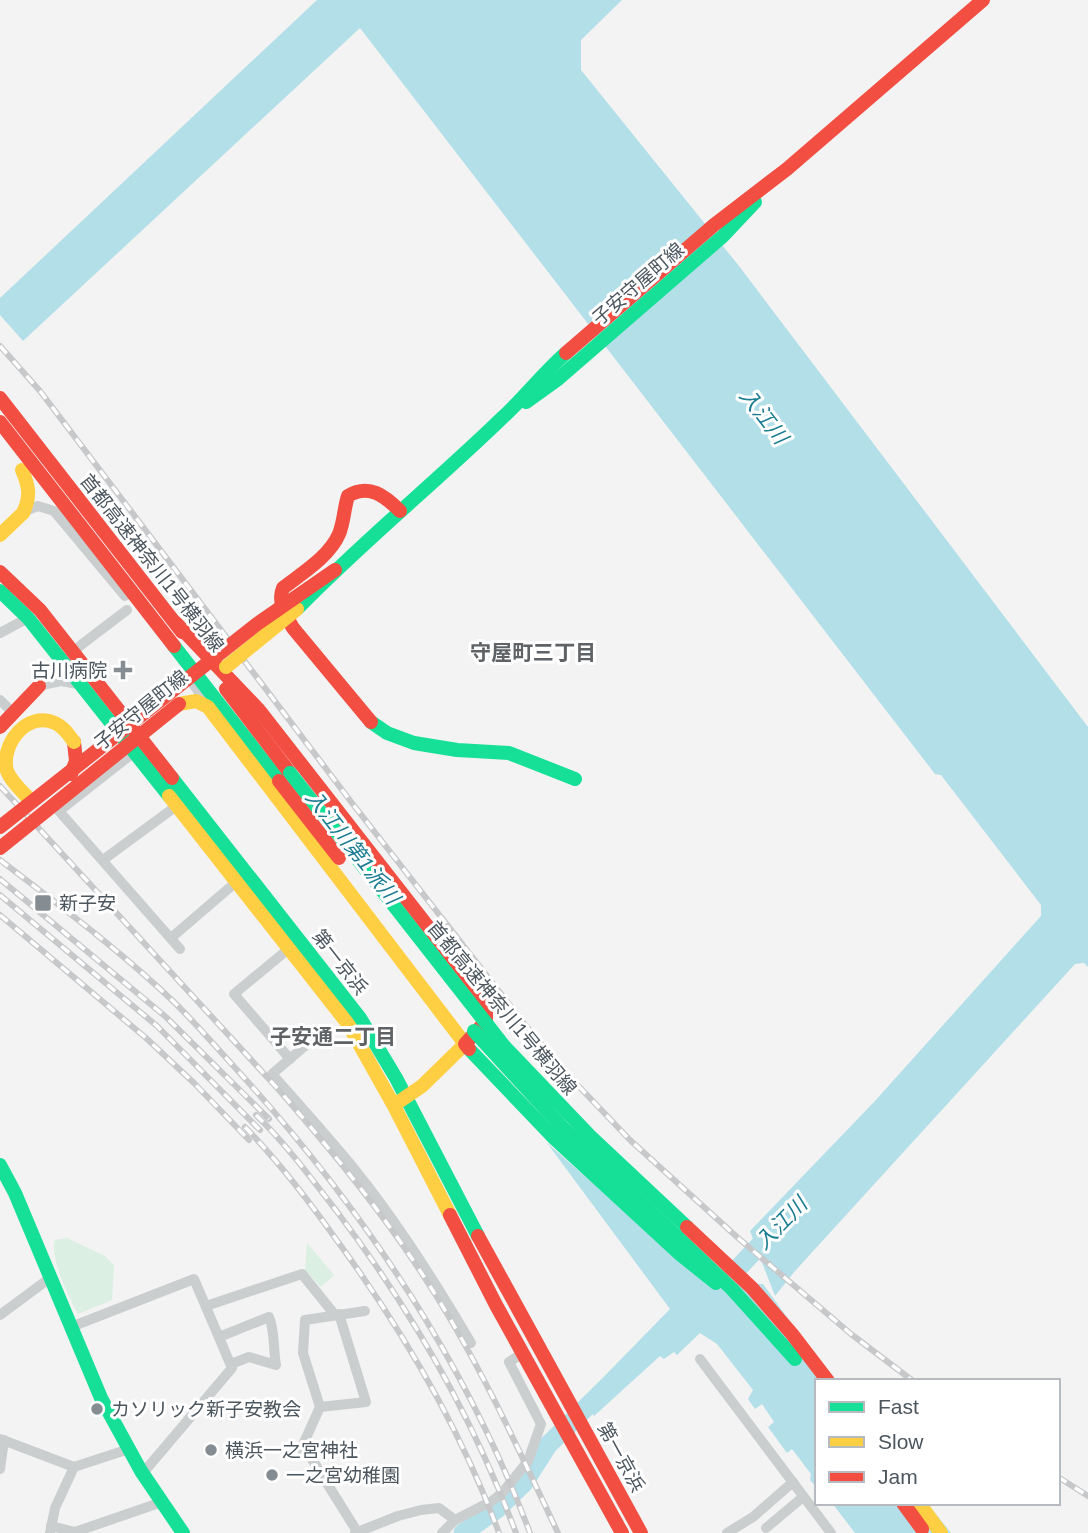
<svg xmlns="http://www.w3.org/2000/svg" width="1088" height="1533" font-family="Helvetica,'Noto Sans JP',sans-serif">
	<style>
		.green { fill: #dbefe2 }
		.water { fill: #b3dfe8 }
		.lines { fill: none; stroke-linecap: round; stroke-linejoin: round }
		.river { stroke: #b3dfe8; stroke-width: 19 }
		.street { stroke: #cbcecf; stroke-width: 10 }
		.fast { stroke: #16e098; stroke-width: 14 }
		.slow { stroke: #ffcf43; stroke-width: 14 }
		.jam { stroke: #f24e42; stroke-width: 14 }
		.rail-casing { stroke: #c7c8ca; stroke-width: 6 }
		.rail { stroke: #fff; stroke-width: 3.5; stroke-dasharray: 10; stroke-linecap: butt }
		.fast-bridge { stroke: #16e098; stroke-width: 14 }
		.slow-bridge { stroke: #ffcf43; stroke-width: 14 }
		.jam-bridge { stroke: #f24e42; stroke-width: 14 }
		.poi-dot { fill: #868d92; stroke: #fff; stroke-width: 2.5 }
		.labels { text-anchor: middle; dominant-baseline: central; stroke-width: 6; stroke-linejoin: round; paint-order: stroke }
		.street-label { font-size: 19px; fill: #4c565e; stroke: #fff }
		.poi-label { font-size: 19px; fill: #4c565e; stroke: #fff; text-anchor: start }
		.water-label { font-size: 21px; font-style: italic; fill: #1b7d92; stroke: #fff }
		.neighbourhood-label { font-size: 21px; font-weight: bold; fill: #5f6366; stroke: #fff }
	</style>
	<rect width="100%" height="100%" fill="#f3f3f3"/>
	<g class="green">
		<path d="M 67,1238 L 105,1256 L 114,1265 L 112,1300 L 78,1314 C 69,1297 49,1257 55,1240 Z"/>
		<path d="M 307,1243 L 334,1275 L 321,1287 L 305,1270 Z"/>
	</g>
	<g class="water">
		<path d="M 317,0 L 622,0 L 581,40 L 581,70 L 739,266 L 1088,727 L 1088,967 L 1084,963 L 1075,964 L 795,1271 L 775,1296 L 750,1231 L 874,1102 L 1041,916 L 1041,905 L 941,775 L 935,774 L 360,28 L 23,341 L 0,315 L 0,298 Z"/>
		<path d="M 547,1143 L 706,1282 L 763,1284 L 833,1381 L 817,1381 L 817,1488 L 810,1480 L 811,1474 L 792,1449 L 787,1453 L 768,1427 L 774,1422 L 762,1404 L 755,1409 L 748,1399 L 753,1390 L 717,1344 L 700,1333 L 677,1355 L 674,1352 L 664,1359 L 660,1356 L 594,1416 L 583,1398 L 670,1309 Z"/>
		<path d="M 832,1503 L 927,1503 L 951,1533 L 855,1533 Z"/>
	</g>
	<g class="lines">
		<g class="river">
			<path d="M 725,1282 L 774,1230"/>
			<path d="M 463,1533 L 497,1509 L 523,1484 L 548,1445 L 606,1388"/>
		</g>
		<g class="street">
			<path d="M 25,511 L 38,506 L 54,511 L 125,596"/>
			<path d="M 0,633 L 28,618"/>
			<path d="M 186,673 L 208,706"/>
			<path d="M 42,685 L 61,681 L 78,684"/>
			<path d="M 39,686 L 81,645 L 127,610"/>
			<path d="M 0,700 L 12,712"/>
			<path d="M 133,753 L 59,811 L 180,949"/>
			<path d="M 103,860 L 175,807"/>
			<path d="M 171,938 L 235,883"/>
			<path d="M 305,1046 L 272,1074 C 302,1108 332,1141 360,1176 C 402,1229 437,1285 471,1343"/>
			<path d="M 290,1059 L 234,994 L 292,946"/>
			<path d="M 206,1306 L 302,1274 L 335,1315"/>
			<path d="M 0,1315 L 50,1278"/>
			<path d="M 71,1327 L 194,1279 L 232,1368 L 143,1473"/>
			<path d="M 219,1337 L 269,1317 C 275,1330 273,1349 276,1365 L 249,1357 L 231,1364"/>
			<path d="M 700,1359 L 831,1533"/>
			<path d="M 320,1407 L 366,1402 L 339,1314"/>
			<path d="M 0,1439 L 74,1467 L 129,1449"/>
			<path d="M 0,1469 L 4,1440"/>
			<path d="M 51,1526 L 75,1532 L 162,1502"/>
			<path d="M 766,1528 L 803,1497"/>
			<path d="M 50,1533 L 55,1508 L 74,1467"/>
			<path d="M 355,1533 L 398,1516 L 421,1510 L 439,1508 L 455,1520"/>
			<path d="M 358,1533 L 310,1456 L 301,1449 L 320,1407 L 303,1353 L 305,1320 L 365,1311"/>
			<path d="M 442,1533 L 455,1520 L 492,1501 L 503,1492 L 528,1461 L 541,1424 L 509,1362 L 523,1353"/>
			<path d="M 727,1533 L 753,1517 L 793,1482"/>
		</g>
		<g class="fast">
			<path d="M 526,402 L 558,379 L 723,236 L 755,202"/>
			<path d="M 0,591 L 28,618 L 169,796"/>
			<path d="M 297,609 C 362,542 435,483 502,418 C 525,397 543,373 566,353"/>
			<path d="M 174,646 L 279,781"/>
			<path d="M 371,722 L 387,733 L 414,743 L 457,750 L 509,753 L 575,779"/>
			<path d="M 172,778 L 360,1018 L 396,1078 L 478,1236"/>
			<path d="M 469,1049 L 553,1137 L 681,1255 L 716,1283"/>
			<path d="M 0,1165 L 15,1193 L 101,1398 L 141,1471 L 183,1533"/>
		</g>
		<g class="slow">
			<path d="M 22,470 C 29,486 31,497 23,513"/>
			<path d="M 0,535 L 23,513"/>
			<path d="M 179,704 L 196,701 L 208,707 L 465,1044 L 422,1086 L 400,1101"/>
			<path d="M 169,796 L 348,1024 L 394,1106 L 450,1215"/>
			<path d="M 919,1503 L 941,1533"/>
		</g>
		<g class="jam">
			<path d="M 566,353 L 714,225 L 787,169 L 983,0"/>
			<path d="M 0,398 L 182,632"/>
			<path d="M 0,422 L 174,646"/>
			<path d="M 0,572 L 40,610 L 172,778"/>
			<path d="M 176,623 L 259,710 L 482,996 L 486,1005 L 486,1021 L 465,1044 L 469,1049"/>
			<path d="M 226,689 L 290,773"/>
			<path d="M 371,722 L 293,628 C 286,616 277,602 283,588 C 302,573 329,557 339,534 C 344,522 344,508 348,496 C 369,483 385,496 400,511"/>
			<path d="M 0,727 L 39,686"/>
			<path d="M 71,774 L 76,761 L 74,742"/>
			<path d="M 450,1215 L 496,1305 L 622,1533"/>
			<path d="M 478,1236 L 641,1533"/>
			<path d="M 903,1503 L 922,1529"/>
		</g>
		<defs>
			<g id="rail">
				<path d="M 0,346 L 40,391 L 352,803 L 526,1026 L 567,1074 L 630,1140 L 737,1237 L 851,1334 L 913,1381"/>
				<path d="M 0,786 L 278,1089 C 332,1151 384,1214 428,1283 C 479,1362 518,1448 558,1533"/>
				<path d="M 0,860 C 60,906 121,951 176,1004 C 201,1029 224,1056 248,1082 C 367,1215 467,1365 530,1533"/>
				<path d="M 0,879 L 166,1017 L 269,1119"/>
				<path d="M 0,895 L 157,1026 L 260,1130"/>
				<path d="M 0,915 L 146,1038 L 194,1083 L 249,1140"/>
				<path d="M 256,1115 C 286,1144 312,1179 338,1213 C 412,1311 473,1418 516,1533"/>
				<path d="M 245,1127 C 277,1160 306,1197 333,1235 C 400,1326 460,1427 499,1533"/>
				<path d="M 1058,1477 L 1088,1496"/>
			</g>
		</defs>
		<use href="#rail" class="rail-casing"/>
		<use href="#rail" class="rail"/>
		<g class="fast-bridge">
			<path d="M 290,773 L 504,1046 L 590,1136 L 687,1227"/>
			<path d="M 474,1031 L 562,1127 L 732,1289 L 795,1359"/>
		</g>
		<g class="slow-bridge">
			<path d="M 226,667 L 297,609"/>
			<path d="M 31,801 C 23,792 11,782 7,771 C 0,745 27,710 55,723 C 64,727 68,734 74,742"/>
		</g>
		<g class="jam-bridge">
			<path d="M 279,781 L 339,858"/>
			<path d="M 0,827 L 257,624 L 335,570"/>
			<path d="M 0,848 L 179,704"/>
			<path d="M 687,1227 L 752,1288 L 792,1334 L 828,1381"/>
		</g>
	</g>
	<g class="poi-dot">
		<path d="M119.5 659.5h7v7h7v7h-7v7h-7v-7h-7v-7h7z"/>
		<rect x="34" y="894" width="18" height="18" rx="3.5"/>
		<circle cx="97" cy="1409" r="7"/>
		<circle cx="211" cy="1450" r="7"/>
		<circle cx="272" cy="1475" r="7"/>
	</g>
	<g class="labels">
		<g class="street-label">
			<text transform="translate(638 284) rotate(-41)">子安守屋町線</text>
			<text transform="translate(152 563) rotate(52)">首都高速神奈川1号横羽線</text>
			<text transform="translate(141 710) rotate(-39)">子安守屋町線</text>
			<text transform="translate(340 962) rotate(52)">第一京浜</text>
			<text transform="translate(502 1008) rotate(50)">首都高速神奈川1号横羽線</text>
			<text transform="translate(621 1457) rotate(61)">第一京浜</text>
		</g>
		<g class="poi-label">
			<text x="107" y="670" text-anchor="end">古川病院</text>
			<text x="59" y="903">新子安</text>
			<text x="111" y="1409">カソリック新子安教会</text>
			<text x="225" y="1450">横浜一之宮神社</text>
			<text x="286" y="1475">一之宮幼稚園</text>
		</g>
		<g class="water-label">
			<text transform="translate(764 416) rotate(52)">入江川</text>
			<text transform="translate(353 847) rotate(52)">入江川第1派川</text>
			<text transform="translate(781 1223) rotate(-46)">入江川</text>
		</g>
		<g class="neighbourhood-label">
			<text x="533" y="652">守屋町三丁目</text>
			<text x="333" y="1036">子安通二丁目</text>
		</g>
	</g>
	<rect x="815" y="1379" width="245" height="126" fill="#ffffff" stroke="#b7bbbf" stroke-width="2"/>
	<rect x="829" y="1402" width="35" height="10" fill="#16e098" stroke="#b7bbbf" stroke-width="2"/>
	<text x="878" y="1414" font-size="21" fill="#4c565e">Fast</text>
	<rect x="829" y="1437" width="35" height="10" fill="#ffcf43" stroke="#b7bbbf" stroke-width="2"/>
	<text x="878" y="1449" font-size="21" fill="#4c565e">Slow</text>
	<rect x="829" y="1472" width="35" height="10" fill="#f24e42" stroke="#b7bbbf" stroke-width="2"/>
	<text x="878" y="1484" font-size="21" fill="#4c565e">Jam</text>
</svg>
